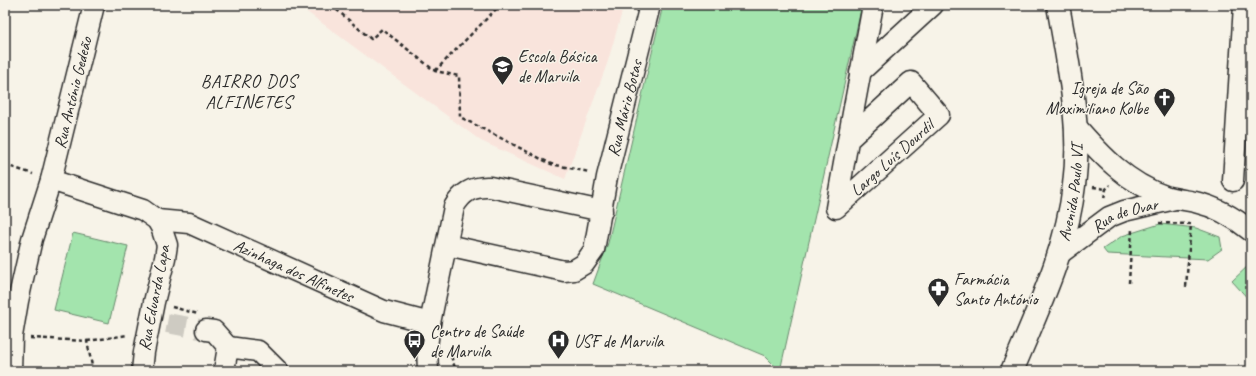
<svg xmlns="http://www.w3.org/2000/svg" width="1256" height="376" font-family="Caveat,sans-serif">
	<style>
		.built { fill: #f9e4dc }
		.grass { fill: #a3e4ad; stroke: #67886c }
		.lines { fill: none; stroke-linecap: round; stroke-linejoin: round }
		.street-tunnel { stroke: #cecbc2; stroke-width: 20; stroke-dasharray: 20 10; stroke-linecap: butt }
		.street-casing { stroke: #2b2b2b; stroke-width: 23 }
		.secondary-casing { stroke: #2b2b2b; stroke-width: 25 }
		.path { stroke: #2b2b2b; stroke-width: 2.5; stroke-dasharray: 4 3; stroke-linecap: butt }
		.street { stroke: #f7f3e8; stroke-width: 20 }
		.secondary { stroke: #f7f3e8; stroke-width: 22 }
		.labels { text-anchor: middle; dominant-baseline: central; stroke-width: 3; stroke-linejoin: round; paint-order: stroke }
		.poi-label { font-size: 17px; fill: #2b2b2b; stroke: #f7f3e8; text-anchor: start }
		.street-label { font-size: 17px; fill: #2b2b2b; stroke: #f7f3e8 }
		.neighbourhood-label { font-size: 18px; letter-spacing: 1px; fill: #2b2b2b; stroke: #f7f3e8 }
	</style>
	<rect width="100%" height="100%" fill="#f7f3e8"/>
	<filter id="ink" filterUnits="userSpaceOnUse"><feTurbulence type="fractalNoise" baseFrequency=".025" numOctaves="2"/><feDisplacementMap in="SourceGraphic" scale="8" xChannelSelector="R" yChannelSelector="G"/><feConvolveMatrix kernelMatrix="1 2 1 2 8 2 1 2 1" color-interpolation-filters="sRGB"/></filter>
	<g filter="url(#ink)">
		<path class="built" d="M 302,5 L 624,5 L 608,61 L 565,179 L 481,141 L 307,12 Z"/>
		<g class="grass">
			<path d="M 663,5 L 862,5 L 780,371 L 765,356 L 593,284 L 608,243 Z"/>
			<path d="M 1160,224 L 1196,228 L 1220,237 L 1222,249 L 1208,259 L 1107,254 L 1103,249 L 1122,236 Z"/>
			<path d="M 73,233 L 128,246 L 109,323 L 54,310 Z"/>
			<path d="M 1250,264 L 1251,266 L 1251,302 L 1232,281 Z"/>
		</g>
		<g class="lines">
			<path class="street-tunnel" d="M 167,323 L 206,330"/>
			<defs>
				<g id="street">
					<path d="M 860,72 L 933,5"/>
					<path d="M 1075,125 C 1101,155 1127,183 1165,196 C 1175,199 1185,200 1195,202 C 1217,207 1234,217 1251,231"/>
					<path d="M 848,140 L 911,82 L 939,115 L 836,208 C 848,140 860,73 873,5"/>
					<path d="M 51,180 L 143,210 L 157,220 L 161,227 L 167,245 L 165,258 L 154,302 L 144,352 L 142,371"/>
					<path d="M 1233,181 L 1244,5"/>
					<path id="s1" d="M 157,220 L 189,223 L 384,311 L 430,323"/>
					<path id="s2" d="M 447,245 L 564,271 L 574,270 L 584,264 L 594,250 L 607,177 L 650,5"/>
					<path id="s3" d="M 1058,255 L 1109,217 L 1124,211 L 1175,199"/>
					<path d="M 206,330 L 214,331 L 228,347"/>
					<path id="s4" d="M 11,371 L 12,336 L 18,301 L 32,239 L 51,180 L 94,5"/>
					<path d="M 224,371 L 228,347 L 258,351 L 278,371"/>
					<path d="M 428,371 L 427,347 L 430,323 L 454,207 C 462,192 473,186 490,187 L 602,211"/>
				</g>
				<g id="secondary">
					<path id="s5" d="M 1012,371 C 1037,311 1067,250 1074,185 C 1082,126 1068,64 1058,5"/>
				</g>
			</defs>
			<use href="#street" class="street-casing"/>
			<use href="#secondary" class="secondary-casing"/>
			<g class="path">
				<path d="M 331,5 L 371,39 L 382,29 L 435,71 L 459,76 L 460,117 L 551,164 L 589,172"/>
				<path d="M 435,71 L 500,5"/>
				<path d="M 5,165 L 33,174"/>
				<path d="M 1093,187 L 1106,189"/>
				<path d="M 1104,198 L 1106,189 L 1110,185"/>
				<path d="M 1159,223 L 1191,224 L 1186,287"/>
				<path d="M 1129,283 L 1132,229"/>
				<path d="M 172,307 L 198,314"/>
				<path d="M 30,338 L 87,341 L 93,371"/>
				<path d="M 87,341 L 128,335"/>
				<path d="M 449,350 L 456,371"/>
				<path d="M 1034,369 L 1062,371"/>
			</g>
			<use href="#street" class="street"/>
			<use href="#secondary" class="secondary"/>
		</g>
	</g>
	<defs>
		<symbol id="school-pin" viewBox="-11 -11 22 30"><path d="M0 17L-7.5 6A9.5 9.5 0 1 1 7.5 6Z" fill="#2b2b2b" stroke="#f7f3e8"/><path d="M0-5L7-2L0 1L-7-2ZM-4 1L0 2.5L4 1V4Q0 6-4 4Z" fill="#fff"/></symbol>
		<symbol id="church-pin" viewBox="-11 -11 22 30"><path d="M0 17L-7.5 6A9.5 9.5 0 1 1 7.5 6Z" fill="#2b2b2b" stroke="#f7f3e8"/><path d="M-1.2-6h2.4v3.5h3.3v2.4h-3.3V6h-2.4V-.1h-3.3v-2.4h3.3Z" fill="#fff"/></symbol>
		<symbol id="pharmacy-pin" viewBox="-11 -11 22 30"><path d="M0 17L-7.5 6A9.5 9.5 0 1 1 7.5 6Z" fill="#2b2b2b" stroke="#f7f3e8"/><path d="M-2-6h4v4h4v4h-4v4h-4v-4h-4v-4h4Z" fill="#fff"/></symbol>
		<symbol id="bus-pin" viewBox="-11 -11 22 30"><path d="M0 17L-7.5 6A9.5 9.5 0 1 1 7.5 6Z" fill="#2b2b2b" stroke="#f7f3e8"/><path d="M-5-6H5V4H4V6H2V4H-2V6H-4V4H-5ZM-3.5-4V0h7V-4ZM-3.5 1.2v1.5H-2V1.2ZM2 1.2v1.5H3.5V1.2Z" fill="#fff"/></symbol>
		<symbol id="hospital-pin" viewBox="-11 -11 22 30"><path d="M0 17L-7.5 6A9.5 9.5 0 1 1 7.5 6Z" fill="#2b2b2b" stroke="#f7f3e8"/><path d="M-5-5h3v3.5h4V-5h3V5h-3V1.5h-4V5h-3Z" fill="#fff"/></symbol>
	</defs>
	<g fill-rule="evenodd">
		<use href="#school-pin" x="490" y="54" width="25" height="34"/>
		<use href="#church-pin" x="1152" y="86" width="25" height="34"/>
		<use href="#pharmacy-pin" x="926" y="276" width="25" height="34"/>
		<use href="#bus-pin" x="402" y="328" width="25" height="34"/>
		<use href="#hospital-pin" x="546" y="328" width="25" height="34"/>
	</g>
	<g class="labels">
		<g class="poi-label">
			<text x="518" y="56">Escola Básica<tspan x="518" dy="20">de Marvila</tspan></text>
			<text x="1148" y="88" text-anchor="end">Igreja de São<tspan x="1148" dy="20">Maximiliano Kolbe</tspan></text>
			<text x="954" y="279">Farmácia<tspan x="954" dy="20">Santo António</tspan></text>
			<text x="430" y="331">Centro de Saúde<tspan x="430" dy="20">de Marvila</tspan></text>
			<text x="574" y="341">USF de Marvila</text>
		</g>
		<g class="street-label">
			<text stroke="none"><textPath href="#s4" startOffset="286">Rua António Gedeão</textPath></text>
			<text stroke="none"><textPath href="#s2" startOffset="304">Rua Mário Botas</textPath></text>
			<text transform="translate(892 158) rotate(-42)">Largo Luís Dourdil</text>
			<text stroke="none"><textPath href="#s5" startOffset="189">Avenida Paulo VI</textPath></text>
			<text stroke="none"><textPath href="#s3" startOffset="79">Rua de Ovar</textPath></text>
			<text stroke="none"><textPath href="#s1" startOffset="147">Azinhaga dos Alfinetes</textPath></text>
			<text transform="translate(154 298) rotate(-79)">Rua Eduarda Lapa</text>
		</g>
		<g class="neighbourhood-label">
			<text x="249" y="81">BAIRRO DOS<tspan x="249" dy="21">ALFINETES</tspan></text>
		</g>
	</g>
	<rect width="1256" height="376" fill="none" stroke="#f7f3e8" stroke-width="20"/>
	<rect x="10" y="10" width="1236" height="356" fill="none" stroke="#2b2b2b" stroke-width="1.5" filter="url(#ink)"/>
</svg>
